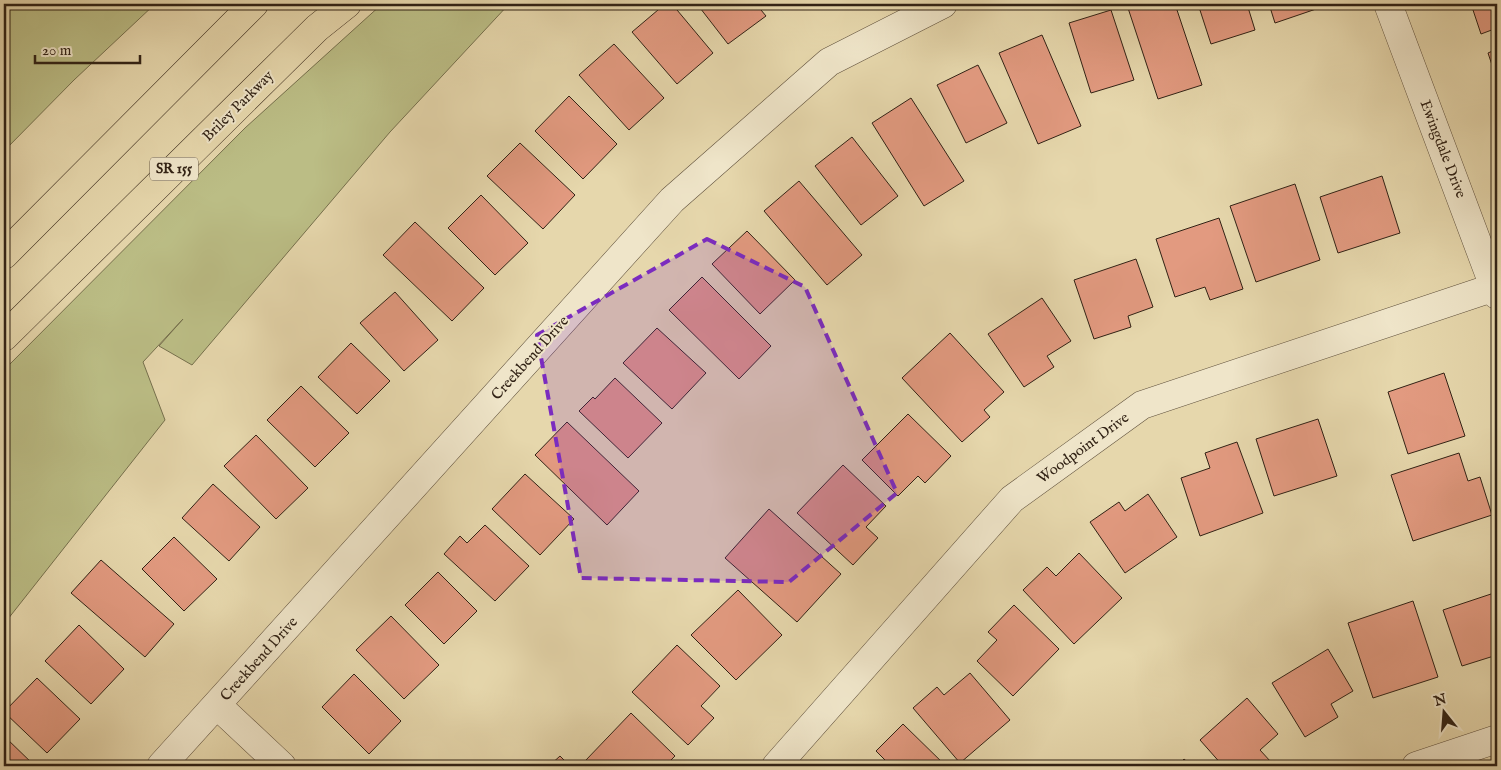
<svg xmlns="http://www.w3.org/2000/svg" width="1501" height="770" font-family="'IM FELL English',serif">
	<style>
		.green { fill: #bbbd85; stroke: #76704d }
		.building { fill: #e29a80; stroke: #312215 }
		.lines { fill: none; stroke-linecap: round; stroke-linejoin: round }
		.street-casing { stroke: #5e4f3b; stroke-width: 29 }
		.highway-casing { stroke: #312215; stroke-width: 29 }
		.street { stroke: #efe5c9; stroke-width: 28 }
		.highway { stroke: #e6d7ac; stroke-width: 28 }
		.marked { fill: #7b2cbf; fill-opacity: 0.2; stroke: #7b2cbf; stroke-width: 4; stroke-dasharray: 10 6; stroke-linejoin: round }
		.labels { text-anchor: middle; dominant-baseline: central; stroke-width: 4; stroke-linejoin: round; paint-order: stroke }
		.shield { fill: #efe5c9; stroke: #6a5c4b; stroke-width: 1 }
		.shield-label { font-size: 14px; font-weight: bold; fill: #312215 }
		.street-label { font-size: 15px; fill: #312215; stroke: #efe5c9 }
	</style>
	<rect width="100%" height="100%" fill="#e6d7ac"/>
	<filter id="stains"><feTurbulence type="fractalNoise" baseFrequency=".004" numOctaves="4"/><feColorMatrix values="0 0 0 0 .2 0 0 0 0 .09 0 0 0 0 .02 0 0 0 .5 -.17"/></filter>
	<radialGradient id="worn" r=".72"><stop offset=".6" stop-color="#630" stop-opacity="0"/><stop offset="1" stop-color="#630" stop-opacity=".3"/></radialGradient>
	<g class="green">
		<path d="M 4,4 L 155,4 L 74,80 L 4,151 Z"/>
		<path d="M 382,4 L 509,4 L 390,132 L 192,365 L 159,346 L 183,319 L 143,362 L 165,420 L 4,624 L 4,370 L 245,128 Z"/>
	</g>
	<g class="building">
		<path d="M 665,4 L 672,4 L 713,53 L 677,84 L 632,32 Z"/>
		<path d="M 697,4 L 756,4 L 766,16 L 728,44 Z"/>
		<path d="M 1131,4 L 1175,4 L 1202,85 L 1158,99 L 1127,5 Z"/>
		<path d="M 1198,4 L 1247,4 L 1255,30 L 1211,44 Z"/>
		<path d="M 1269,4 L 1318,4 L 1319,8 L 1275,23 Z"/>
		<path d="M 1471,4 L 1497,4 L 1497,28 L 1481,34 Z"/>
		<path d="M 1111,10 L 1134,80 L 1091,93 L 1069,23 Z"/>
		<path d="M 1042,35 L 1081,126 L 1038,144 L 999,53 Z"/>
		<path d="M 614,44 L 664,98 L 629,130 L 579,75 Z"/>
		<path d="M 1497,49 L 1497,80 L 1488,53 Z"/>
		<path d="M 978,65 L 1007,123 L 966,143 L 937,85 Z"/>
		<path d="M 569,96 L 617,144 L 583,179 L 535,131 Z"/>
		<path d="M 911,98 L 964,181 L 924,206 L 872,123 Z"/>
		<path d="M 852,137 L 898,196 L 861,225 L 815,166 Z"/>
		<path d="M 520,143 L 575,195 L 543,229 L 487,176 Z"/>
		<path d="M 1382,176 L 1400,233 L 1338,253 L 1320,197 Z"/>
		<path d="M 799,181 L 862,255 L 827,285 L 764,211 Z"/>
		<path d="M 1295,184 L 1320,260 L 1256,282 L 1230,206 Z"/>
		<path d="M 481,195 L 528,243 L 495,275 L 448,228 Z"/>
		<path d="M 1219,218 L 1243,289 L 1210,300 L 1205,287 L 1175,297 L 1156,239 Z"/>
		<path d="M 415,222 L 484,288 L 452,321 L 383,255 Z"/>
		<path d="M 747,231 L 795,280 L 760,314 L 712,264 Z"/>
		<path d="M 1136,259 L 1153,307 L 1128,316 L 1131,327 L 1094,339 L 1074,280 Z"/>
		<path d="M 702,277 L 771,346 L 739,379 L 669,310 Z"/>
		<path d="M 395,292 L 438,340 L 404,371 L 360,323 Z"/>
		<path d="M 1042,298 L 1071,341 L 1047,356 L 1054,367 L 1024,387 L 988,334 Z"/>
		<path d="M 657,328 L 706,373 L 672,409 L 623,363 Z"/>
		<path d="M 950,333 L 1004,392 L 984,410 L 990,417 L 962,442 L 902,378 Z"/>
		<path d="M 351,343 L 390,381 L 357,414 L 318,377 Z"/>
		<path d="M 1444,373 L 1465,436 L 1408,454 L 1388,392 Z"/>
		<path d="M 615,378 L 662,423 L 628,458 L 579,411 L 593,397 L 595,399 Z"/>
		<path d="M 301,386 L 349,433 L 315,467 L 267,420 Z"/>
		<path d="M 908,414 L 951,456 L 925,483 L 918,476 L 898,496 L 862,460 Z"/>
		<path d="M 1318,419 L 1337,476 L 1274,496 L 1256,439 Z"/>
		<path d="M 567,422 L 639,491 L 607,525 L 535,455 Z"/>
		<path d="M 256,435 L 308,488 L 276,519 L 224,466 Z"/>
		<path d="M 1237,442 L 1263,513 L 1200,536 L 1181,478 L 1210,468 L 1205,453 Z"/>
		<path d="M 1459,453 L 1468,481 L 1480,477 L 1492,515 L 1413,541 L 1391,475 Z"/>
		<path d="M 843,465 L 886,506 L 866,527 L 878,538 L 853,565 L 797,513 Z"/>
		<path d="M 525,474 L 574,519 L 540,555 L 492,509 Z"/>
		<path d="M 213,484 L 260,527 L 229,561 L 182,518 Z"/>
		<path d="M 1148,494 L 1177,537 L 1125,573 L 1090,522 L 1119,502 L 1125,511 Z"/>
		<path d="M 769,509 L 841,574 L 797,622 L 725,558 Z"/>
		<path d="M 485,525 L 529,566 L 495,601 L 444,554 L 460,536 L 467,543 Z"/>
		<path d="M 174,537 L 217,579 L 184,611 L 142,569 Z"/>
		<path d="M 1079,553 L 1122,598 L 1074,644 L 1023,590 L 1047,567 L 1056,576 Z"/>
		<path d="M 101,560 L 174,624 L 145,657 L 71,593 Z"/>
		<path d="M 438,572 L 477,611 L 444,644 L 405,605 Z"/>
		<path d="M 738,590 L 782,635 L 736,680 L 691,635 Z"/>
		<path d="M 1497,592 L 1497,655 L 1462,666 L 1443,610 Z"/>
		<path d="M 1413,601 L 1438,677 L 1373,698 L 1348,623 Z"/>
		<path d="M 1014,605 L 1059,649 L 1013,696 L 977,661 L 997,640 L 988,632 Z"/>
		<path d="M 391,616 L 439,665 L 404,699 L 356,650 Z"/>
		<path d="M 79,625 L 124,669 L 91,704 L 45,661 Z"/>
		<path d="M 677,645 L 720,686 L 701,706 L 714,718 L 688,745 L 632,692 Z"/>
		<path d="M 1328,649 L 1353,691 L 1331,704 L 1338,717 L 1305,737 L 1272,683 Z"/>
		<path d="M 970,673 L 1010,720 L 960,763 L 913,708 L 937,687 L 944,695 Z"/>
		<path d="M 354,674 L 401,721 L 369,754 L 322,707 Z"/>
		<path d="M 37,678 L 80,719 L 47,753 L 4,712 Z"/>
		<path d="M 1247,698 L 1278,734 L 1260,750 L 1271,762 L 1266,766 L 1223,766 L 1200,740 Z"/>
		<path d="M 631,713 L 675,756 L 665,766 L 592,766 L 586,760 Z"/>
		<path d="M 903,724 L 946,766 L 880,766 L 886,761 L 876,751 Z"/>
		<path d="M 4,736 L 35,766 L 4,766 Z"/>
		<path d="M 560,756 L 570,766 L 549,766 Z"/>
		<path d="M 1184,759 L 1192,766 L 1177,766 Z"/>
	</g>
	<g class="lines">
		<defs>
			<g id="street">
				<path d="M 1388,4 L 1497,295"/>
				<path d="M 217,705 L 282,766"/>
				<path d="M 161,766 L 672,200 L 829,62 L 943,4"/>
				<path d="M 776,766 L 1012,499 L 1142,405 L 1495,287"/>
				<path d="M 1416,766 L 1497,739"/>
			</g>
			<g id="highway">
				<path d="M 4,255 L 254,4"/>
				<path d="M 4,337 L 317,28 L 347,4"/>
			</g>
		</defs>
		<use href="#street" class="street-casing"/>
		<use href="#highway" class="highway-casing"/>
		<use href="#street" class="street"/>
		<use href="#highway" class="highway"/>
	</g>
	<path class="marked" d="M 707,239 L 805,287 L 897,493 L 789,582 L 581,578 L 537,335 Z"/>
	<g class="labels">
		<rect class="shield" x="150" y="157.5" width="48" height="23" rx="4"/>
		<g class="shield-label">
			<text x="174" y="169">SR 155</text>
		</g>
		<g class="street-label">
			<text transform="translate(238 106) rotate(-45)">Briley Parkway</text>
			<text transform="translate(1443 149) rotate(69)">Ewingdale Drive</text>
			<text transform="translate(530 358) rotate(-48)">Creekbend Drive</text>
			<text transform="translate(1083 448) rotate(-36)">Woodpoint Drive</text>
			<text transform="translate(259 659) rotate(-48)">Creekbend Drive</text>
		</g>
	</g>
	<rect width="1501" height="770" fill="none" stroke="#e6d7ac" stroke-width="20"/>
	<rect x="5" y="5" width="1491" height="760" fill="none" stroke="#312215" stroke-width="2.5"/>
	<rect x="10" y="10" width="1481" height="750" fill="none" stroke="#312215"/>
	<g transform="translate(1444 712) rotate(343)" stroke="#efe5c9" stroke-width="4" paint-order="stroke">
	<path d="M0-4L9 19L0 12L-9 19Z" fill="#312215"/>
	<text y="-8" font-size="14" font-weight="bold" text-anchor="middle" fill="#312215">N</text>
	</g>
	<path d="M35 55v8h105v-8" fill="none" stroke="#312215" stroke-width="2.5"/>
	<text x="42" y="55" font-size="15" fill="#312215" stroke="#efe5c9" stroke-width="4" paint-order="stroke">20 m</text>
	<rect width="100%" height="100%" filter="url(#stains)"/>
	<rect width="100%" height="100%" fill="url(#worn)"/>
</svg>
